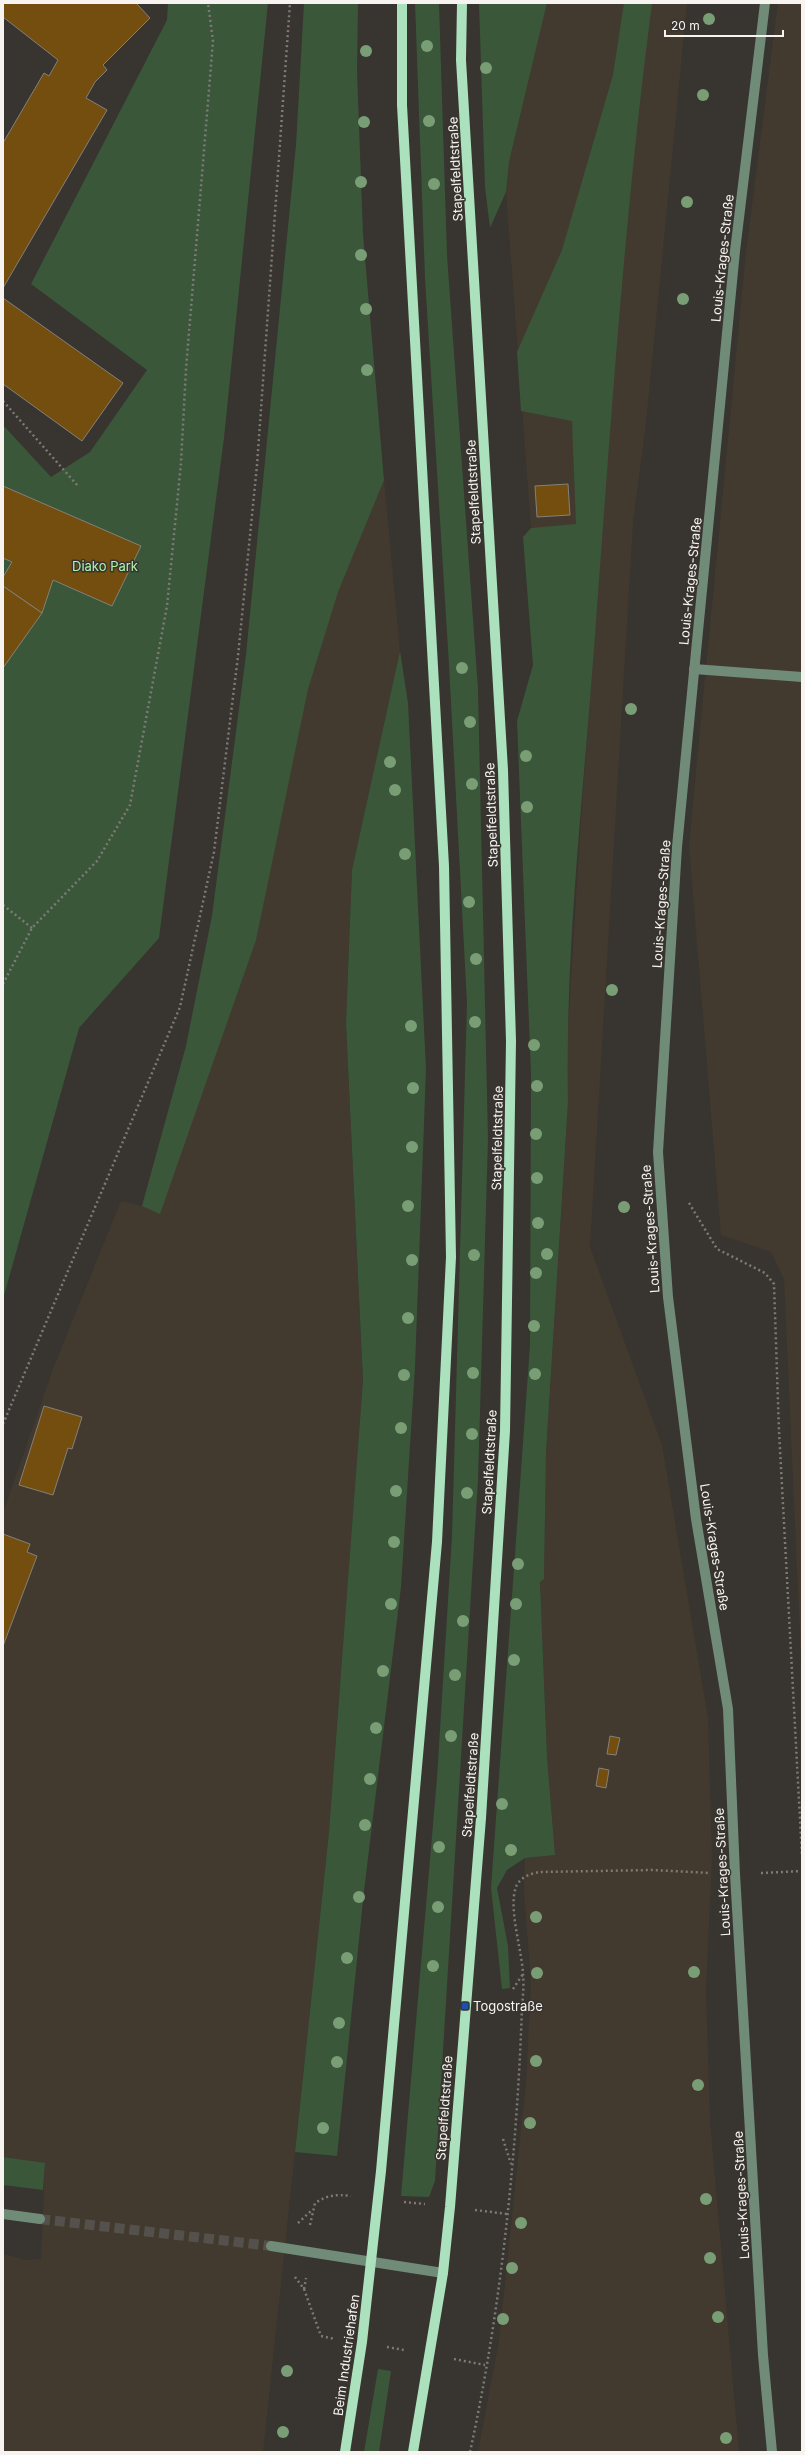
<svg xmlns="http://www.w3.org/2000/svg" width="805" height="2455" font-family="Inter,sans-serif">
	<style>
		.built { fill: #423a2f }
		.green { fill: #3a573a }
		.building { fill: #744e0e; stroke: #84807a }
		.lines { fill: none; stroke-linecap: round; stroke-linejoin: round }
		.minor-tunnel { stroke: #54514c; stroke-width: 10; stroke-dasharray: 10 5; stroke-linecap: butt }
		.path { stroke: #7e7a76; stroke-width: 2.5; stroke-dasharray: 2 3; stroke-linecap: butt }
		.minor { stroke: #718b79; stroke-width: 10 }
		.major { stroke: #abe1bc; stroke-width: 10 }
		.tree { fill: #799e75 }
		.transit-dot { fill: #1a4fb4; stroke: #38342f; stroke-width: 1.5 }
		.labels { text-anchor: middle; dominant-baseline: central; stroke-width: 3; stroke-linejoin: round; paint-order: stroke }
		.street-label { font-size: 13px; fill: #f6f3f0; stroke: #38342f }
		.park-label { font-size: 13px; fill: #aef5ae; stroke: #38342f }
		.poi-label { font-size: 13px; fill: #f6f3f0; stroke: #38342f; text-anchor: start }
	</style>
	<rect width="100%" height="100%" fill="#38342f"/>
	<g class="built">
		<path d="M 547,3 L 687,3 L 646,423 L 633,522 L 590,1247 L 662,1445 L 708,1718 L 712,1858 L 706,1990 L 710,2121 L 739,2452 L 478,2452 L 499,2341 L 526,2083 L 531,1982 L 524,1892 L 525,1858 L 555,1855 L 547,1757 L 540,1581 L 544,1578 L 546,1452 L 568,1102 L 567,1046 L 580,833 L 603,524 L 531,528 L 506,192 L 509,162 Z"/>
		<path d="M 778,3 L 802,3 L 802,1680 L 784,1279 L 771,1252 L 721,1235 L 689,845 L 746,252 Z"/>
		<path d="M 384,480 L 400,651 L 352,870 L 346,1023 L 363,1380 L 329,1832 L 263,2452 L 3,2452 L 3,2254 L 26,2260 L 41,2259 L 45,2164 L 3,2157 L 3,1513 L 53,1369 L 121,1201 L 142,1206 L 186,1046 L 212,916 L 246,655 L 262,498 Z"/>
	</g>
	<g class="green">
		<path d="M 168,3 L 268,3 L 224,438 L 159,938 L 79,1028 L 3,1299 L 3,425 L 51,477 L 90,452 L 147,370 L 31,284 L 167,20 Z"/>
		<path d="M 304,3 L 358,3 L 357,71 L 363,234 L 384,480 L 338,592 L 308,689 L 256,940 L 160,1214 L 142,1206 L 186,1046 L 212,916 L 246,655 L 296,145 Z"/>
		<path d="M 415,3 L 439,3 L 447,255 L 478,689 L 488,1139 L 478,1480 L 435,2181 L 429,2197 L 401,2196 L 437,1778 L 452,1536 L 467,1003 L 449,665 L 425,278 Z"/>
		<path d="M 479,3 L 547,3 L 509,162 L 506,192 L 490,228 L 485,187 Z"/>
		<path d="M 624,3 L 652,3 C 624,217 610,433 594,649 C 583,799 565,951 568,1102 L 546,1452 L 544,1579 L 540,1582 L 547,1757 L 555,1855 L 525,1858 L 507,1870 L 497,1888 L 508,1946 L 510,1988 L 502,1989 L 491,1888 L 530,1345 L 531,1074 L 517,721 L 533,665 L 523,537 L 531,528 L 576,524 L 572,421 L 521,411 L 517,352 L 562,250 L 613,75 Z"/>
		<path d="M 400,651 L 408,703 L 426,1069 L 415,1367 L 401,1587 L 364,1891 L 337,2156 L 295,2152 L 329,1832 L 363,1380 L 346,1023 L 352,870 Z"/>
		<path d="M 3,2157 L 45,2163 L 43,2190 L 3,2185 Z"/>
		<path d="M 378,2369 L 391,2371 L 379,2452 L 364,2452 Z"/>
	</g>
	<g class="building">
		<path d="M 3,3 L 136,3 L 150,18 L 103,65 L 107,70 L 95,82 L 86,98 L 107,110 L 3,288 L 3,143 L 44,73 L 49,76 L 58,60 L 3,17 Z"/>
		<path d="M 3,298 L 123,383 L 82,441 L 3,384 Z"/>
		<path d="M 568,484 L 570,515 L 537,517 L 535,486 Z"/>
		<path d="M 3,486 L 141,546 L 112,606 L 53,580 L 42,613 L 3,586 L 3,577 L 12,562 L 3,558 Z"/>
		<path d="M 3,586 L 42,613 L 3,668 Z"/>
		<path d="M 44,1406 L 82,1417 L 72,1449 L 68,1448 L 53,1495 L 19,1485 Z"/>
		<path d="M 3,1534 L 30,1544 L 27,1552 L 37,1556 L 3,1646 Z"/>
		<path d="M 610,1736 L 620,1738 L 616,1755 L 607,1754 Z"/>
		<path d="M 599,1768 L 609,1770 L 606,1788 L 596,1786 Z"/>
	</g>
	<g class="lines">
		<path class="minor-tunnel" d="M 40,2219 L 271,2246"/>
		<g class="path">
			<path d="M 3,401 L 78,486"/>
			<path d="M 3,905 L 32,928"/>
			<path d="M 3,984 L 32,928 L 97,861 L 130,805 L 167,606 L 181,463 L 186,369 L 213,41 L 208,3"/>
			<path d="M 689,1203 L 717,1249 L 765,1273 L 774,1284 L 779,1431 L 802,1856"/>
			<path d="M 3,1424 L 180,1007 L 214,852 L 238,656 L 257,465 L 290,3"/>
			<path d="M 761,1873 L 802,1871"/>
			<path d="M 513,1989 L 523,1974"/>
			<path d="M 503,2139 L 511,2164"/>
			<path d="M 404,2202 L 425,2204"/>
			<path d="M 475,2210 L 507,2214"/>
			<path d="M 298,2223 L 312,2210"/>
			<path d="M 310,2225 L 315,2203 C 328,2195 336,2194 351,2196"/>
			<path d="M 295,2277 L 304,2289 L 321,2336 L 335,2339"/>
			<path d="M 304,2289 L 306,2278"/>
			<path d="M 387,2347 L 404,2350"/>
			<path d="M 454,2359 L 485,2365"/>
			<path d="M 470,2452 C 501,2310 517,2153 522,2007 C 523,1996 524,1985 523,1974 C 522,1950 508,1908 516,1887 C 519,1878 531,1873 540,1872 L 652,1870 L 710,1873"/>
		</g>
		<g class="minor">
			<path d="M 765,3 L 735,251 L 677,847 L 658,1152 L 668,1297 L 696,1519 L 728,1709 L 735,1874 L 763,2355 L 772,2452"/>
			<path d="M 694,669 L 802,677"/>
			<path d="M 3,2214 L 40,2219"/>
			<path d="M 271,2246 L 443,2273"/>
		</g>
		<g class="major">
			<path d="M 345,2452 L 362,2342 L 381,2171 L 437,1542 L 451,1257 L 444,866 L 402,105 L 402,3"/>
			<path d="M 413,2452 L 443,2273 L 450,2207 L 481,1818 L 505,1431 L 511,1041 L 503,770 L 461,60 L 462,3"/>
		</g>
	</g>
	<g class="tree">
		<circle cx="709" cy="19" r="6"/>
		<circle cx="427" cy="46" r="6"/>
		<circle cx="366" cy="51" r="6"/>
		<circle cx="486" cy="68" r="6"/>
		<circle cx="703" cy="95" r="6"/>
		<circle cx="429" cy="121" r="6"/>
		<circle cx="364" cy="122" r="6"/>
		<circle cx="361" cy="182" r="6"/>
		<circle cx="434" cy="184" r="6"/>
		<circle cx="687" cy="202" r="6"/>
		<circle cx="361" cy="255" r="6"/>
		<circle cx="683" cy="299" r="6"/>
		<circle cx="366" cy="309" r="6"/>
		<circle cx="367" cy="370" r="6"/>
		<circle cx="462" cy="668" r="6"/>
		<circle cx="631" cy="709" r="6"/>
		<circle cx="470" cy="722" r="6"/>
		<circle cx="526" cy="756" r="6"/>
		<circle cx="390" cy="762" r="6"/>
		<circle cx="472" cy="784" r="6"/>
		<circle cx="395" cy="790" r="6"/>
		<circle cx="527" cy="807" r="6"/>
		<circle cx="405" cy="854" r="6"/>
		<circle cx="469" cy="902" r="6"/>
		<circle cx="476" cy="959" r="6"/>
		<circle cx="612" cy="990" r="6"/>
		<circle cx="475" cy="1022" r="6"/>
		<circle cx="411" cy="1026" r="6"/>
		<circle cx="534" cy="1045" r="6"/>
		<circle cx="537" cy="1086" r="6"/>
		<circle cx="413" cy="1088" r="6"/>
		<circle cx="536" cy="1134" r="6"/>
		<circle cx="412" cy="1147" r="6"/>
		<circle cx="537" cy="1178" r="6"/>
		<circle cx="408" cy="1206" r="6"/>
		<circle cx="624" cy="1207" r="6"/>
		<circle cx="538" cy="1223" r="6"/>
		<circle cx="547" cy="1254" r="6"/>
		<circle cx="474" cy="1255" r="6"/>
		<circle cx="412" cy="1260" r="6"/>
		<circle cx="536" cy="1273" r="6"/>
		<circle cx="408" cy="1318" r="6"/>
		<circle cx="534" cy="1326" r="6"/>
		<circle cx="473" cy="1373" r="6"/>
		<circle cx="535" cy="1374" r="6"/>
		<circle cx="404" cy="1375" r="6"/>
		<circle cx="401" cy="1428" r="6"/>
		<circle cx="472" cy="1434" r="6"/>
		<circle cx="396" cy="1491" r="6"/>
		<circle cx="467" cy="1493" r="6"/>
		<circle cx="394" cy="1542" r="6"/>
		<circle cx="518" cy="1564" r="6"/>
		<circle cx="391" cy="1604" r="6"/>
		<circle cx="516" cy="1604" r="6"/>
		<circle cx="463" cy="1621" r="6"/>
		<circle cx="514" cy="1660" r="6"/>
		<circle cx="383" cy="1671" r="6"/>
		<circle cx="455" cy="1675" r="6"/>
		<circle cx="376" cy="1728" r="6"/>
		<circle cx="451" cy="1736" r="6"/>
		<circle cx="370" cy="1779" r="6"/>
		<circle cx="502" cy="1804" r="6"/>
		<circle cx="365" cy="1825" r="6"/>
		<circle cx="439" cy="1847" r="6"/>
		<circle cx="511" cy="1850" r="6"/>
		<circle cx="359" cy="1897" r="6"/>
		<circle cx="438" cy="1907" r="6"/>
		<circle cx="536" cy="1917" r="6"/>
		<circle cx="347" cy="1958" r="6"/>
		<circle cx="433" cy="1966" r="6"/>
		<circle cx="694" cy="1972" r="6"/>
		<circle cx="537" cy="1973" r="6"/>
		<circle cx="339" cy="2023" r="6"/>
		<circle cx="536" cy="2061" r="6"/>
		<circle cx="337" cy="2062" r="6"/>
		<circle cx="698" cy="2085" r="6"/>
		<circle cx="530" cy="2123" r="6"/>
		<circle cx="323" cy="2128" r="6"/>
		<circle cx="706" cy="2199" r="6"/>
		<circle cx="521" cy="2223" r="6"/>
		<circle cx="710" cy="2258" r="6"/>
		<circle cx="512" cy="2268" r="6"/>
		<circle cx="718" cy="2317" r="6"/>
		<circle cx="503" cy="2319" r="6"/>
		<circle cx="287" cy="2371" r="6"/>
		<circle cx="283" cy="2432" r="6"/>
		<circle cx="726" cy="2438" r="6"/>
	</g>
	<rect class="transit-dot" x="461" y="2002" width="8" height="8" rx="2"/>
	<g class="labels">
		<g class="street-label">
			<text transform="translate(455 169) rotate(-93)">Stapelfeldtstraße</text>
			<text transform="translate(722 258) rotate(-84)">Louis-Krages-Straße</text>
			<text transform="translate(473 492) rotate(-93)">Stapelfeldtstraße</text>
			<text transform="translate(690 581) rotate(-84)">Louis-Krages-Straße</text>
			<text transform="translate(491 815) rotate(-92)">Stapelfeldtstraße</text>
			<text transform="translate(661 904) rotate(-86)">Louis-Krages-Straße</text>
			<text transform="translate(497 1138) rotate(-89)">Stapelfeldtstraße</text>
			<text transform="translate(650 1229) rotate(-94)">Louis-Krages-Straße</text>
			<text transform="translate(489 1462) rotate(-87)">Stapelfeldtstraße</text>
			<text transform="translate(715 1547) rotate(81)">Louis-Krages-Straße</text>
			<text transform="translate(470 1785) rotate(-86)">Stapelfeldtstraße</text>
			<text transform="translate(722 1872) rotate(-93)">Louis-Krages-Straße</text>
			<text transform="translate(444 2108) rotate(-86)">Stapelfeldtstraße</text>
			<text transform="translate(741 2195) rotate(-93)">Louis-Krages-Straße</text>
			<text transform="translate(346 2355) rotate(-82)">Beim Industriehafen</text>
		</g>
		<g class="park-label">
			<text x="105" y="566">Diako Park</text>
		</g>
		<g class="poi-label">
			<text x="473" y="2006">Togostraße</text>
		</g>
	</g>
	<rect width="805" height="2455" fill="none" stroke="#f6f3f0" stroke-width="8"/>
	<path d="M665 30v6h118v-6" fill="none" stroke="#f6f3f0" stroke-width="2"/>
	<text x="671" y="30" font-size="12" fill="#f6f3f0" stroke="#38342f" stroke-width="3" paint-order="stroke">20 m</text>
</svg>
